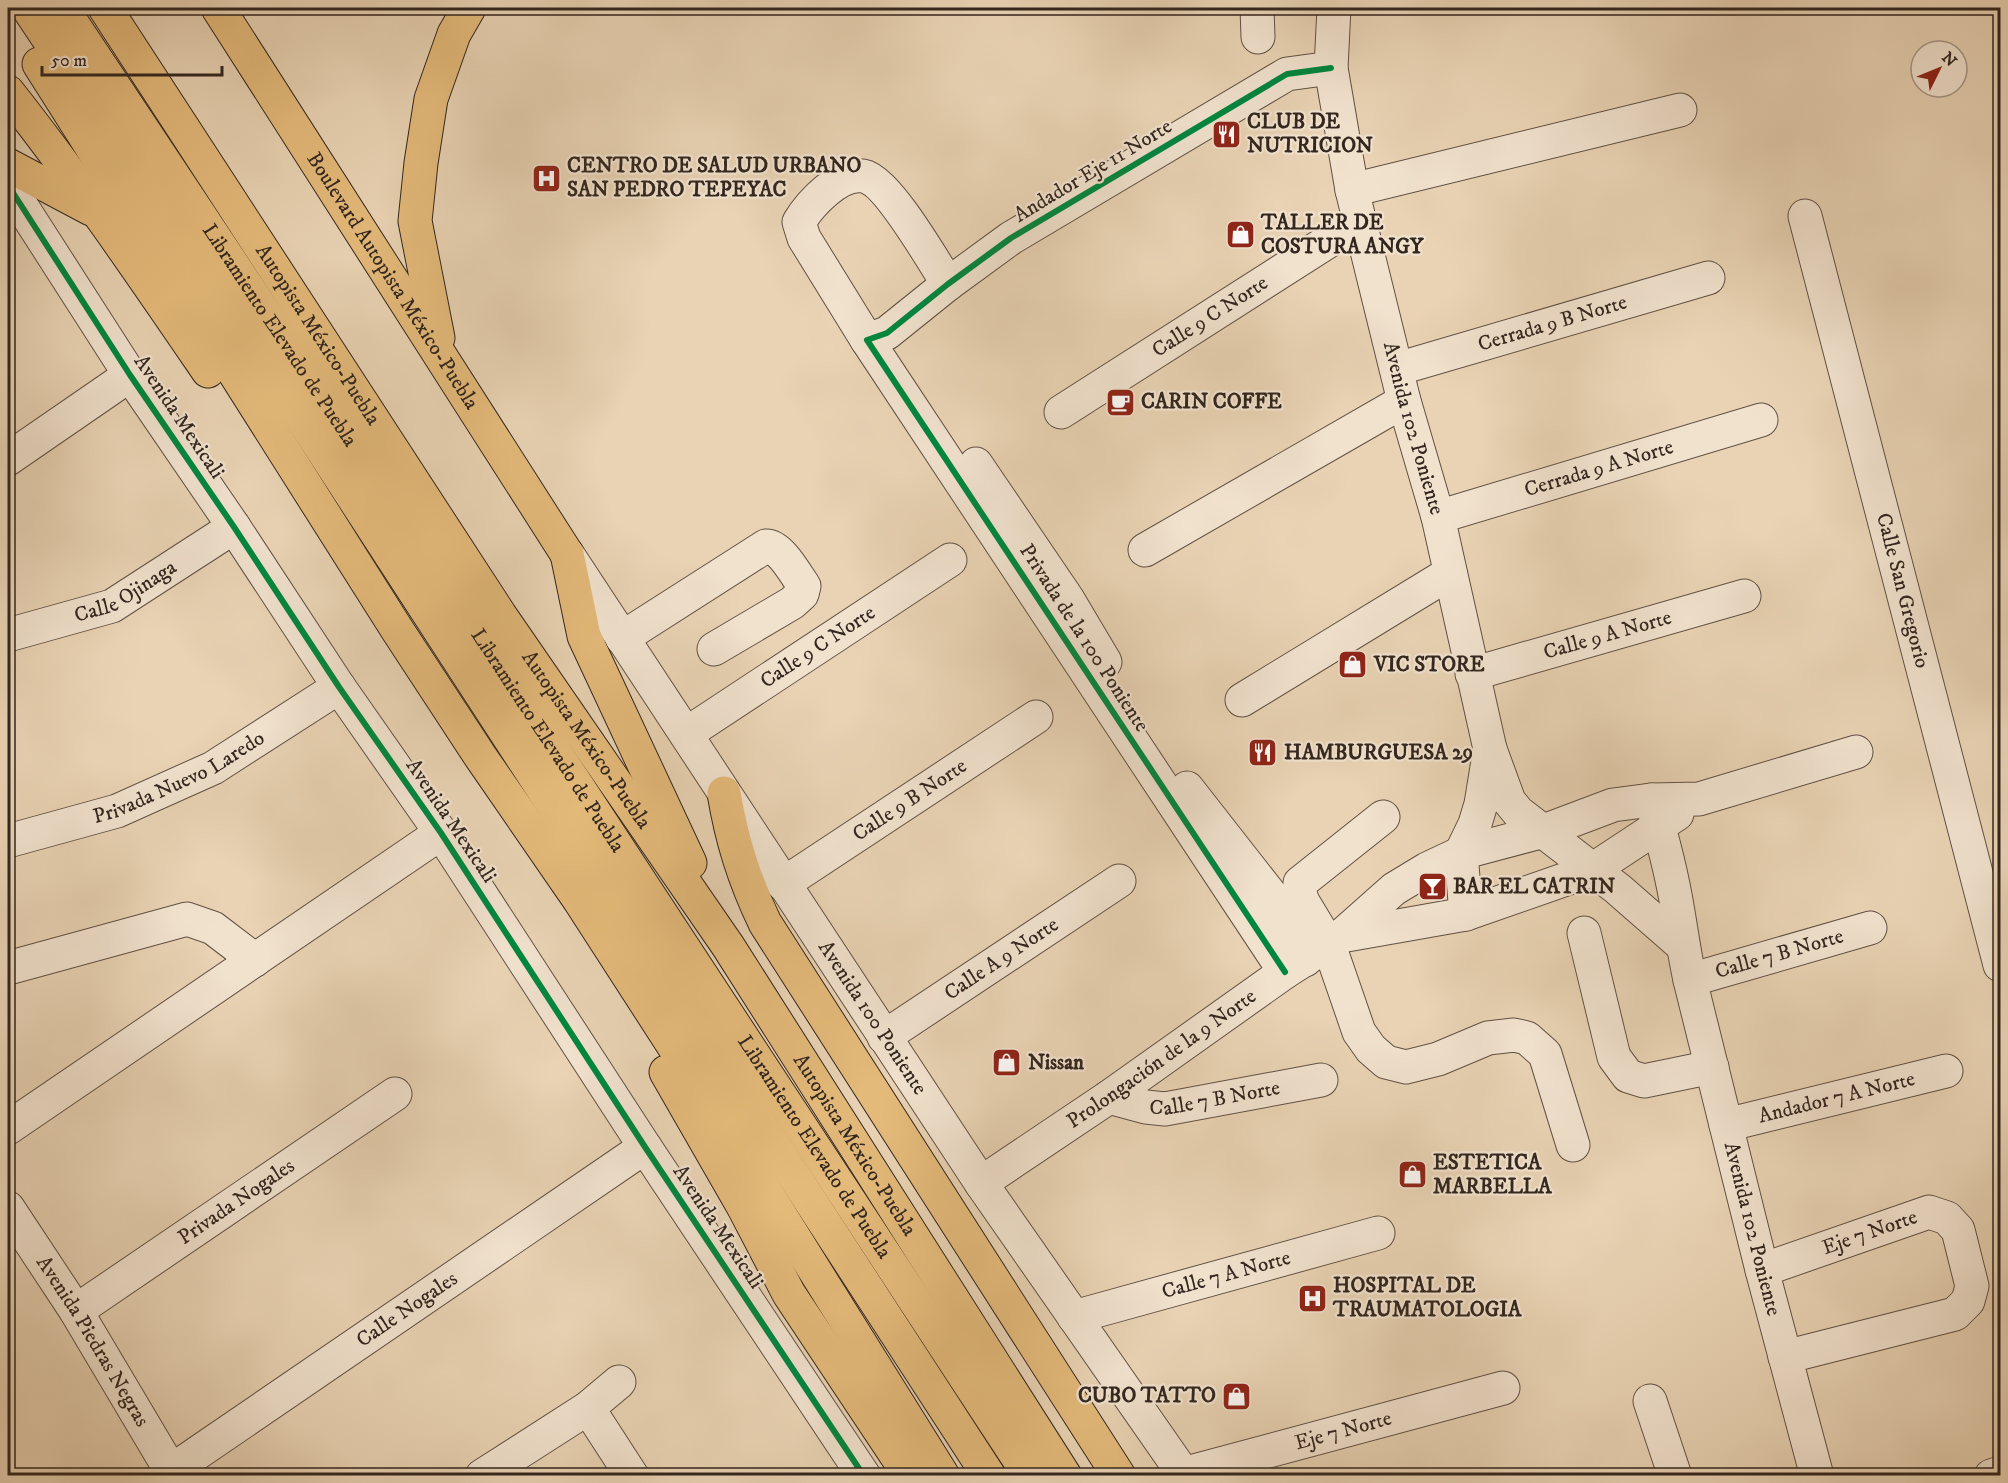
<svg xmlns="http://www.w3.org/2000/svg" width="2008" height="1483" font-family="'IM FELL DW Pica',serif">
	<style>
		.lines { fill: none; stroke-linecap: round; stroke-linejoin: round }
		.minor-casing { stroke: #605144; stroke-width: 35 }
		.major-casing { stroke: #32261f; stroke-width: 35 }
		.highway-casing { stroke: #32261f; stroke-width: 35 }
		.minor { stroke: #f1e2ce; stroke-width: 33 }
		.major { stroke: #e4ba7a; stroke-width: 33 }
		.highway { stroke: #e4ba7a; stroke-width: 33 }
		.cycleway-casing { stroke: #f1e2ce; stroke-width: 10 }
		.cycleway { stroke: #00873e; stroke-width: 6 }
		.labels { text-anchor: middle; dominant-baseline: central; stroke-width: 4.5; stroke-linejoin: round; paint-order: stroke }
		.poi-label { font-size: 21px; font-weight: bold; fill: #32261f; stroke: #f1e2ce; text-anchor: start }
		.street-label { font-size: 21px; fill: #32261f; stroke: #f1e2ce }
	</style>
	<rect width="100%" height="100%" fill="#e9d3b4"/>
	<filter id="stains"><feTurbulence type="fractalNoise" baseFrequency=".00333" numOctaves="4"/><feColorMatrix values="0 0 0 0 .2 0 0 0 0 .09 0 0 0 0 .02 0 0 0 .5 -.17"/></filter>
	<radialGradient id="worn" r=".72"><stop offset=".6" stop-color="#630" stop-opacity="0"/><stop offset="1" stop-color="#630" stop-opacity=".3"/></radialGradient>
	<g class="lines">
		<defs>
			<g id="minor">
				<path d="M 1257,8 L 1258,37"/>
				<path id="s1" d="M 1334,8 L 1331,68 L 1352,190 L 1404,401 L 1438,517 L 1490,749 L 1509,801 L 1518,812 L 1618,889 L 1682,945"/>
				<path d="M 8,185 L 130,375 L 234,527 L 339,687 L 441,833 L 645,1147 L 864,1476"/>
				<path d="M 1352,190 L 1680,110"/>
				<path id="s2" d="M 1805,216 L 2000,965"/>
				<path d="M 948,284 C 934,262 887,180 863,176 C 839,172 810,204 799,222 L 804,238 L 867,340 L 1285,972"/>
				<path d="M 867,340 L 887,333 L 948,284 L 1011,238 L 1287,74 L 1331,68"/>
				<path id="s3" d="M 1397,369 L 1708,278"/>
				<path id="s4" d="M 1061,412 L 1360,221"/>
				<path d="M 8,459 L 130,375"/>
				<path d="M 976,464 L 1067,598 L 1105,662"/>
				<path id="s5" d="M 1438,517 L 1761,420"/>
				<path d="M 1145,550 L 1404,401"/>
				<path id="s6" d="M 568,555 L 981,1183 L 1185,1476"/>
				<path id="s7" d="M 8,635 L 112,606 L 234,527"/>
				<path d="M 622,638 L 766,546 C 780,545 796,575 804,586 L 802,594 L 792,603 L 714,649"/>
				<path id="s8" d="M 1472,674 L 1744,596"/>
				<path d="M 1242,700 L 1450,573"/>
				<path id="s9" d="M 686,734 L 950,560"/>
				<path d="M 1187,788 L 1270,894 L 1305,960"/>
				<path id="s10" d="M 1651,800 C 1662,836 1672,874 1678,912 C 1682,935 1685,958 1690,980 L 1762,1270 L 1817,1476"/>
				<path d="M 1383,817 L 1300,883 L 1299,891 L 1303,902 L 1329,945 L 1359,1032 L 1371,1049 L 1386,1062 L 1406,1067 L 1438,1059 L 1488,1038 L 1514,1035 L 1527,1038 L 1545,1054 L 1573,1145"/>
				<path id="s11" d="M 8,841 L 117,811 L 213,768 L 339,687"/>
				<path id="s12" d="M 783,884 L 1036,717"/>
				<path d="M 1466,914 L 1461,853 L 1475,824 L 1481,804 L 1490,749"/>
				<path d="M 1584,933 L 1614,1057 L 1628,1076 L 1644,1081 L 1712,1067"/>
				<path d="M 1341,936 L 1466,914 L 1592,870 L 1677,814"/>
				<path d="M 8,968 L 187,919 L 213,928 L 255,960"/>
				<path id="s13" d="M 1690,980 L 1870,928"/>
				<path id="s14" d="M 884,1037 L 1119,881"/>
				<path id="s15" d="M 1109,1097 L 1146,1107 L 1165,1109 L 1321,1080"/>
				<path id="s16" d="M 1726,1125 L 1946,1071"/>
				<path d="M 8,1128 L 441,833"/>
				<path id="s17" d="M 981,1183 L 1109,1097 L 1285,972 L 1341,936 L 1394,889 L 1427,869 L 1461,853 L 1544,831 L 1613,805 L 1651,800 L 1699,799 L 1856,752"/>
				<path id="s18" d="M 8,1208 L 76,1311 L 174,1476"/>
				<path id="s19" d="M 1762,1270 L 1929,1212 L 1947,1218 L 1958,1230 L 1972,1286 L 1968,1301 L 1955,1314 L 1785,1357"/>
				<path id="s20" d="M 76,1311 L 395,1094"/>
				<path id="s21" d="M 1074,1317 L 1378,1233"/>
				<path d="M 1650,1401 L 1675,1476"/>
				<path d="M 588,1408 L 632,1476"/>
				<path id="s22" d="M 171,1471 L 645,1147"/>
				<path id="s23" d="M 1183,1474 L 1503,1388"/>
				<path d="M 482,1476 L 588,1408 L 619,1382"/>
				<path d="M 1991,1476 L 2000,1473"/>
			</g>
			<g id="major">
				<path id="s24" d="M 218,8 L 567,554"/>
				<path d="M 438,338 L 415,221 L 421,163 L 431,99 L 454,34 L 469,8"/>
			</g>
			<g id="highway">
				<path d="M 28,8 L 303,420 L 989,1476"/>
				<path id="s25" d="M 62,8 L 450,592 L 1030,1476"/>
				<path id="s26" d="M 105,8 L 500,615 L 728,946 L 1065,1476"/>
				<path d="M 39,64 L 398,631 L 480,756 L 580,901 L 704,1093 L 943,1476"/>
				<path d="M 8,92 C 79,182 143,276 208,371"/>
				<path d="M 8,165 L 91,209"/>
				<path d="M 567,554 L 584,636 L 690,863"/>
				<path d="M 724,793 C 732,841 744,879 765,923 L 1119,1476"/>
				<path d="M 666,1072 L 743,1206 L 789,1294 L 910,1476"/>
			</g>
		</defs>
		<use href="#minor" class="minor-casing"/>
		<use href="#major" class="major-casing"/>
		<use href="#highway" class="highway-casing"/>
		<use href="#minor" class="minor"/>
		<use href="#major" class="major"/>
		<use href="#highway" class="highway"/>
		<defs>
			<g id="cycleway">
				<path d="M 8,185 L 130,375 L 234,527 L 339,687 L 441,833 L 645,1147 L 864,1476"/>
				<path d="M 1285,972 L 867,340 L 887,333 L 948,284 L 1011,238 L 1287,74 L 1331,68"/>
			</g>
		</defs>
		<use href="#cycleway" class="cycleway-casing"/>
		<use href="#cycleway" class="cycleway"/>
	</g>
	<defs>
		<symbol id="restaurant-square" viewBox="-11 -11 22 22"><rect x="-9" y="-9" width="18" height="18" rx="4" fill="#8f2418" stroke="#f1e2ce"/><path d="M-5-6h1v4h1v-4h1v4h1v-4h1v5L-1.5 .5V6h-2V.5L-5-1ZM5-6V6H3V1.5H1.5Q1.5-4 5-6Z" fill="#fff"/></symbol>
		<symbol id="hospital-square" viewBox="-11 -11 22 22"><rect x="-9" y="-9" width="18" height="18" rx="4" fill="#8f2418" stroke="#f1e2ce"/><path d="M-5-5h3v3.5h4V-5h3V5h-3V1.5h-4V5h-3Z" fill="#fff"/></symbol>
		<symbol id="shop-square" viewBox="-11 -11 22 22"><rect x="-9" y="-9" width="18" height="18" rx="4" fill="#8f2418" stroke="#f1e2ce"/><path d="M-5-2.5h2.3a2.7 3.5 0 0 1 5.4 0H5L5.5 6h-11ZM-1.5-2.5h3a1.5 2.3 0 0 0-3 0Z" fill="#fff"/></symbol>
		<symbol id="cafe-square" viewBox="-11 -11 22 22"><rect x="-9" y="-9" width="18" height="18" rx="4" fill="#8f2418" stroke="#f1e2ce"/><path d="M-5.5-4.5H6V0H3Q3 3.5 0 3.5H-2.5Q-5.5 3.5-5.5 0ZM3-3.2v2h1.7v-2ZM-6 4.5H4V6H-6Z" fill="#fff"/></symbol>
		<symbol id="bar-square" viewBox="-11 -11 22 22"><rect x="-9" y="-9" width="18" height="18" rx="4" fill="#8f2418" stroke="#f1e2ce"/><path d="M-6-5H6L.8 .8V4.5H3.5V6h-7V4.5H-.8V.8Z" fill="#fff"/></symbol>
	</defs>
	<g fill-rule="evenodd">
		<use href="#restaurant-square" x="1210" y="118" width="33" height="33"/>
		<use href="#hospital-square" x="530" y="162" width="33" height="33"/>
		<use href="#shop-square" x="1224" y="218" width="33" height="33"/>
		<use href="#cafe-square" x="1104" y="386" width="33" height="33"/>
		<use href="#shop-square" x="1336" y="648" width="33" height="33"/>
		<use href="#restaurant-square" x="1246" y="736" width="33" height="33"/>
		<use href="#bar-square" x="1416" y="870" width="33" height="33"/>
		<use href="#shop-square" x="990" y="1046" width="33" height="33"/>
		<use href="#shop-square" x="1396" y="1158" width="33" height="33"/>
		<use href="#hospital-square" x="1296" y="1282" width="33" height="33"/>
		<use href="#shop-square" x="1220" y="1380" width="33" height="33"/>
	</g>
	<g class="labels">
		<g class="poi-label">
			<text x="1247" y="122">CLUB DE<tspan x="1247" dy="24">NUTRICION</tspan></text>
			<text x="567" y="166">CENTRO DE SALUD URBANO<tspan x="567" dy="24">SAN PEDRO TEPEYAC</tspan></text>
			<text x="1261" y="223">TALLER DE<tspan x="1261" dy="24">COSTURA ANGY</tspan></text>
			<text x="1141" y="402">CARIN COFFE</text>
			<text x="1374" y="665">VIC STORE</text>
			<text x="1284" y="753">HAMBURGUESA 29</text>
			<text x="1453" y="887">BAR EL CATRIN</text>
			<text x="1028" y="1063">Nissan</text>
			<text x="1433" y="1163">ESTETICA<tspan x="1433" dy="24">MARBELLA</tspan></text>
			<text x="1333" y="1286">HOSPITAL DE<tspan x="1333" dy="24">TRAUMATOLOGIA</tspan></text>
			<text x="1216" y="1396" text-anchor="end">CUBO TATTO</text>
		</g>
		<g class="street-label">
			<text transform="translate(1093 171) rotate(-31)">Andador Eje 11 Norte</text>
			<text stroke="none"><textPath href="#s24" startOffset="324">Boulevard Autopista México-Puebla</textPath></text>
			<text stroke="none"><textPath href="#s4" startOffset="177">Calle 9 C Norte</textPath></text>
			<text stroke="none"><textPath href="#s3" startOffset="162">Cerrada 9 B Norte</textPath></text>
			<text stroke="none"><textPath href="#s25" startOffset="393">Libramiento Elevado de Puebla</textPath></text>
			<text stroke="none"><textPath href="#s26" startOffset="390">Autopista México-Puebla</textPath></text>
			<text transform="translate(179 417) rotate(56)">Avenida Mexicali</text>
			<text stroke="none"><textPath href="#s1" startOffset="430">Avenida 102 Poniente</textPath></text>
			<text stroke="none"><textPath href="#s5" startOffset="168">Cerrada 9 A Norte</textPath></text>
			<text stroke="none"><textPath href="#s7" startOffset="126">Calle Ojinaga</textPath></text>
			<text stroke="none"><textPath href="#s2" startOffset="387">Calle San Gregorio</textPath></text>
			<text stroke="none"><textPath href="#s8" startOffset="141">Calle 9 A Norte</textPath></text>
			<text transform="translate(1084 638) rotate(57)">Privada de la 100 Poniente</text>
			<text stroke="none"><textPath href="#s9" startOffset="158">Calle 9 C Norte</textPath></text>
			<text stroke="none"><textPath href="#s25" startOffset="879">Libramiento Elevado de Puebla</textPath></text>
			<text stroke="none"><textPath href="#s26" startOffset="876">Autopista México-Puebla</textPath></text>
			<text stroke="none"><textPath href="#s11" startOffset="183">Privada Nuevo Laredo</textPath></text>
			<text stroke="none"><textPath href="#s12" startOffset="152">Calle 9 B Norte</textPath></text>
			<text transform="translate(451 821) rotate(56)">Avenida Mexicali</text>
			<text stroke="none"><textPath href="#s13" startOffset="93">Calle 7 B Norte</textPath></text>
			<text stroke="none"><textPath href="#s14" startOffset="141">Calle A 9 Norte</textPath></text>
			<text stroke="none"><textPath href="#s6" startOffset="554">Avenida 100 Poniente</textPath></text>
			<text stroke="none"><textPath href="#s17" startOffset="219">Prolongación de la 9 Norte</textPath></text>
			<text stroke="none"><textPath href="#s15" startOffset="108">Calle 7 B Norte</textPath></text>
			<text stroke="none"><textPath href="#s16" startOffset="114">Andador 7 A Norte</textPath></text>
			<text stroke="none"><textPath href="#s25" startOffset="1365">Libramiento Elevado de Puebla</textPath></text>
			<text stroke="none"><textPath href="#s26" startOffset="1362">Autopista México-Puebla</textPath></text>
			<text stroke="none"><textPath href="#s20" startOffset="194">Privada Nogales</textPath></text>
			<text transform="translate(718 1227) rotate(56)">Avenida Mexicali</text>
			<text stroke="none"><textPath href="#s10" startOffset="441">Avenida 102 Poniente</textPath></text>
			<text stroke="none"><textPath href="#s19" startOffset="114">Eje 7 Norte</textPath></text>
			<text stroke="none"><textPath href="#s21" startOffset="158">Calle 7 A Norte</textPath></text>
			<text stroke="none"><textPath href="#s22" startOffset="286">Calle Nogales</textPath></text>
			<text stroke="none"><textPath href="#s18" startOffset="158">Avenida Piedras Negras</textPath></text>
			<text stroke="none"><textPath href="#s23" startOffset="166">Eje 7 Norte</textPath></text>
		</g>
	</g>
	<rect width="2008" height="1483" fill="none" stroke="#e9d3b4" stroke-width="30"/>
	<rect x="9" y="9" width="1990" height="1465" fill="none" stroke="#32261f" stroke-width="3"/>
	<rect x="15" y="15" width="1978" height="1453" fill="none" stroke="#32261f" stroke-width="1.5"/>
	<g transform="translate(1939 69) rotate(47)"><circle r="28" fill="#f1e2ce" stroke="#a59788" stroke-width="1.5"/>
	<path d="M0-4.5L10 22L0 15L-10 22Z" fill="#8f2418"/>
	<text y="-9" font-size="16" font-weight="bold" text-anchor="middle" fill="#32261f">N</text>
	</g>
	<path d="M42 66v9h180v-9" fill="none" stroke="#32261f" stroke-width="3"/>
	<text x="51" y="66" font-size="18" fill="#32261f" stroke="#f1e2ce" stroke-width="4.5" paint-order="stroke">50 m</text>
	<rect width="100%" height="100%" filter="url(#stains)"/>
	<rect width="100%" height="100%" fill="url(#worn)"/>
</svg>
